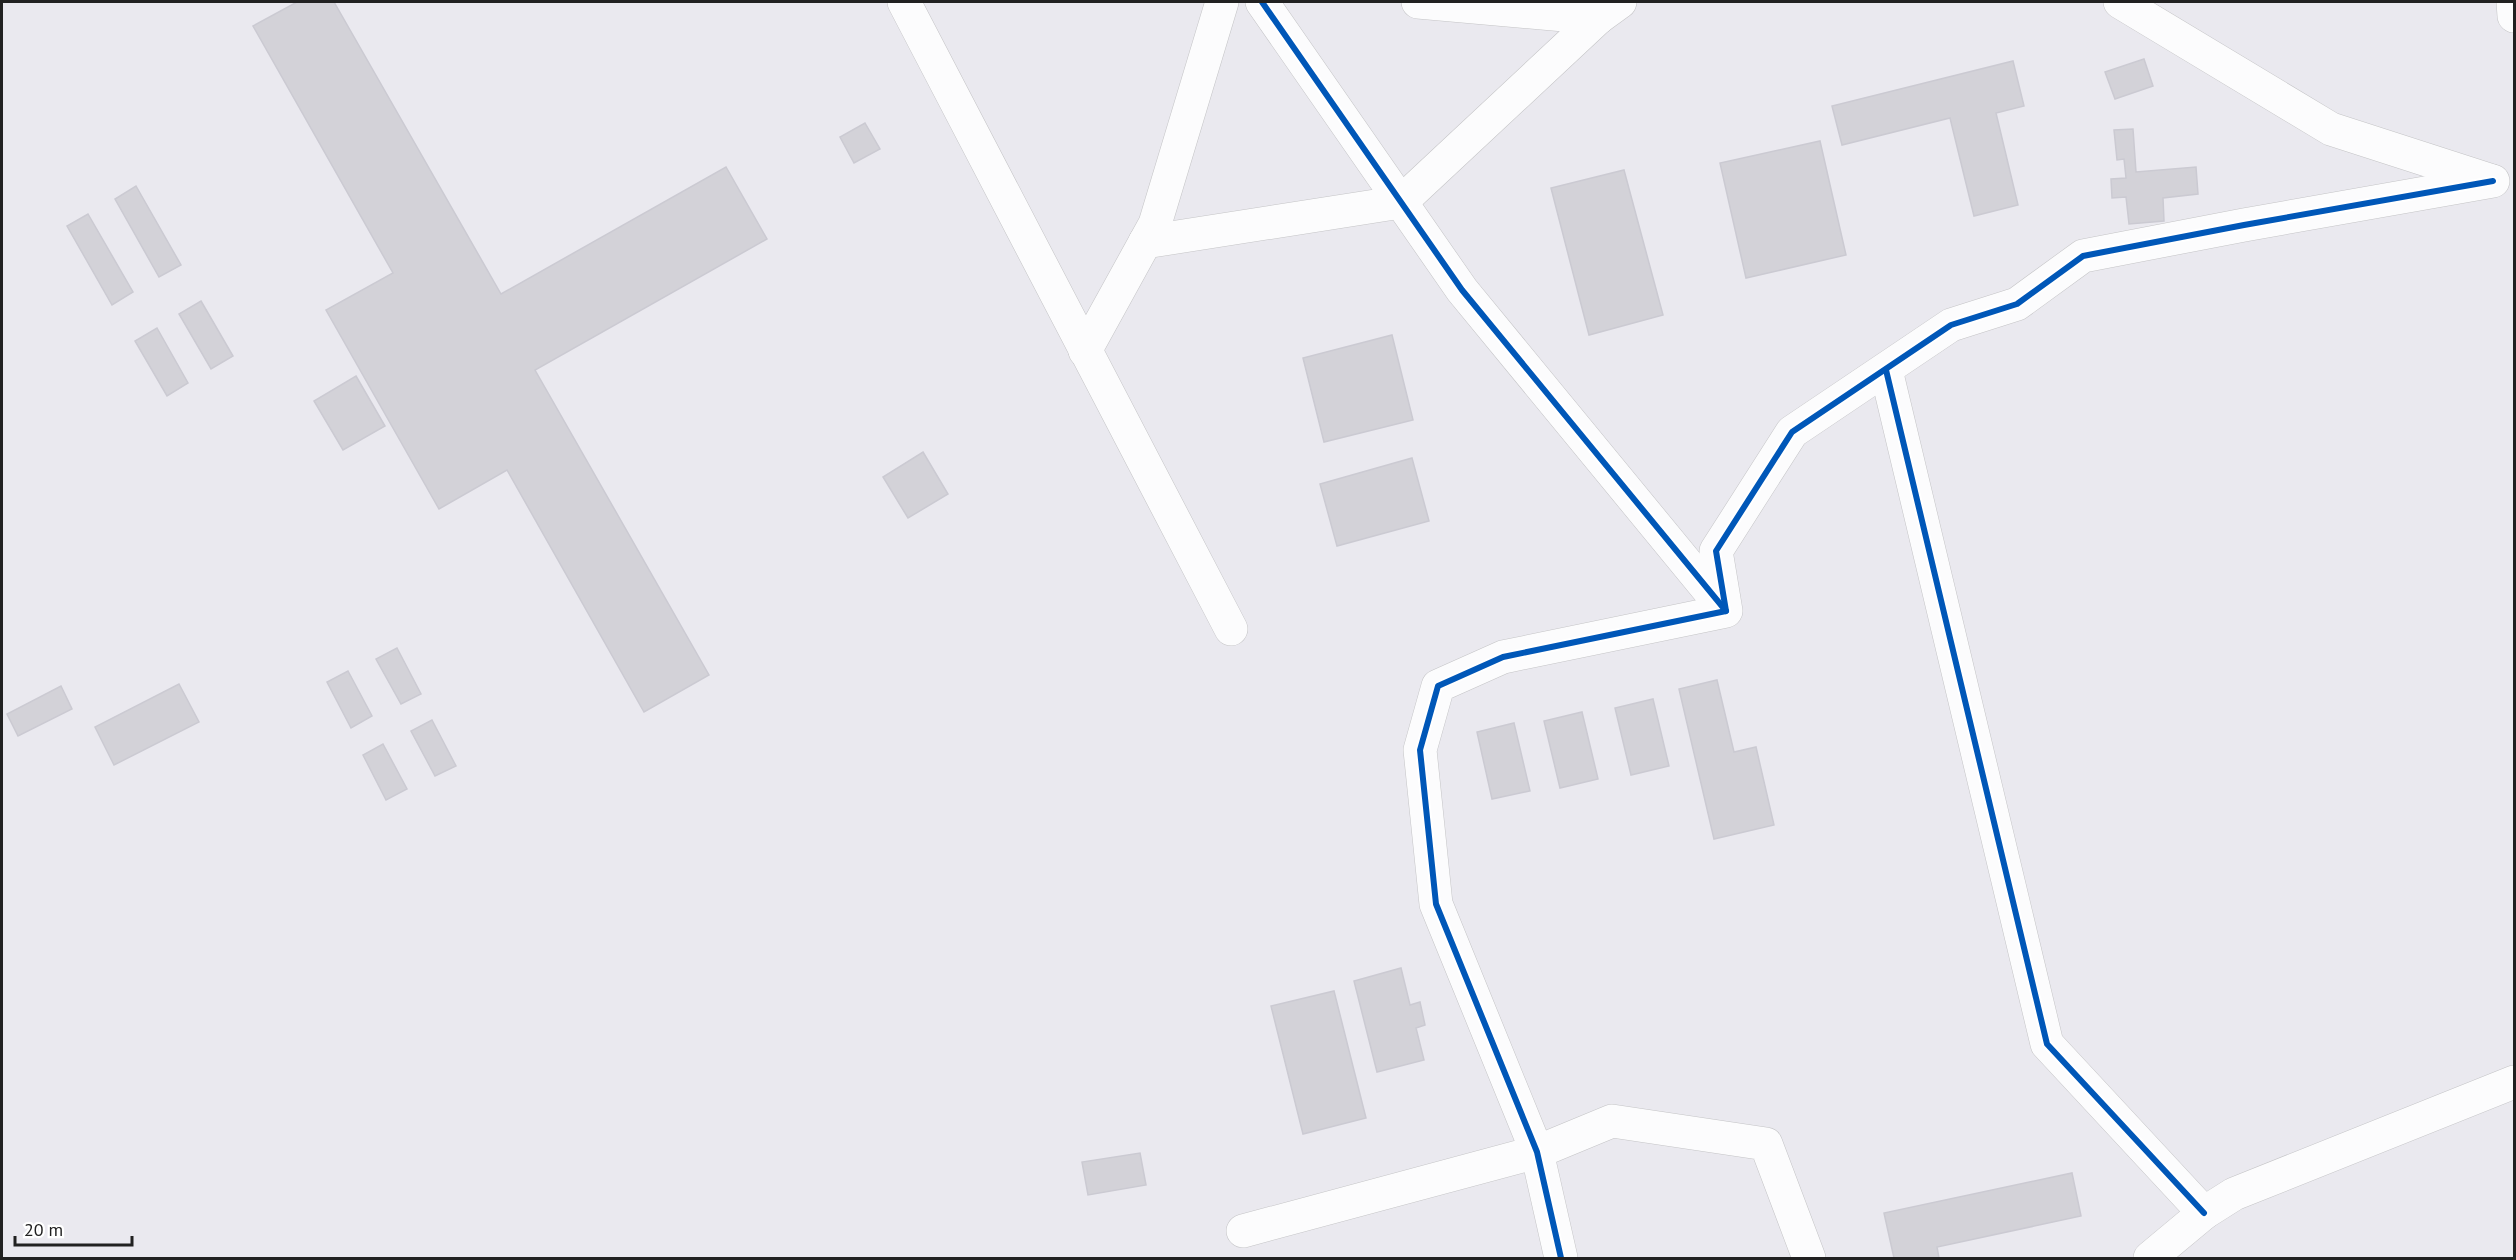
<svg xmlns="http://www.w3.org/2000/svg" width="2516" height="1260" font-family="'PT Sans',sans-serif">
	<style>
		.building { fill: #d3d2d8; stroke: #cbcad2; stroke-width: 1.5 }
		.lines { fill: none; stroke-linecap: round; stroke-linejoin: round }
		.minor-casing { stroke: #c4c4c6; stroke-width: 34 }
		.minor { stroke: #fcfcfd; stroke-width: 33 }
		.cycleway-casing { stroke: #fff; stroke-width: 10 }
		.cycleway { stroke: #0057b8; stroke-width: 6 }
	</style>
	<rect width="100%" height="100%" fill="#eae9ef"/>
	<g class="building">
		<path d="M 297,2 L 334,2 L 501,294 L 726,167 L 767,239 L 535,370 L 709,675 L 644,712 L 507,470 L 439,509 L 326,310 L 393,273 L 253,26 Z"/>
		<path d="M 2144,59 L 2153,86 L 2115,99 L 2105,72 Z"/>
		<path d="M 2013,61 L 2024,106 L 1996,113 L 2018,205 L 1974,216 L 1950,118 L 1842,145 L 1832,106 Z"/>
		<path d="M 865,123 L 880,149 L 854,163 L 840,137 Z"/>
		<path d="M 2133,129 L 2136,172 L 2196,167 L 2198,194 L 2163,198 L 2164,221 L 2129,224 L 2126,197 L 2112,198 L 2111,179 L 2126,178 L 2124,159 L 2117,160 L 2114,130 Z"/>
		<path d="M 1820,141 L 1846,255 L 1746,278 L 1720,163 Z"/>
		<path d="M 1624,170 L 1663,315 L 1589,335 L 1551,188 Z"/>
		<path d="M 136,186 L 181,265 L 159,277 L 115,199 Z"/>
		<path d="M 88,214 L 133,292 L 112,305 L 67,226 Z"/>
		<path d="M 201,301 L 233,356 L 211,369 L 179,314 Z"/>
		<path d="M 157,328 L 188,383 L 167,396 L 135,341 Z"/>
		<path d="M 1392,335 L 1413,420 L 1324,442 L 1303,358 Z"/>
		<path d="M 356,376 L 385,426 L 343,450 L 314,401 Z"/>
		<path d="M 923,452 L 948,494 L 908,518 L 883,477 Z"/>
		<path d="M 1412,458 L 1429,521 L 1337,546 L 1320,484 Z"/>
		<path d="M 397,648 L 421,694 L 401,704 L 376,659 Z"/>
		<path d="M 348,671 L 372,716 L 351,728 L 327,682 Z"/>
		<path d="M 1717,680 L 1734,752 L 1756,747 L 1774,825 L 1714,839 L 1679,689 Z"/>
		<path d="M 179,684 L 199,722 L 114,765 L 95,727 Z"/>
		<path d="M 61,686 L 72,709 L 18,736 L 7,714 Z"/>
		<path d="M 1653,699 L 1669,766 L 1631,775 L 1615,708 Z"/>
		<path d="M 1582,712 L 1598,779 L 1560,788 L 1544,721 Z"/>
		<path d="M 432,720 L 456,766 L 435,776 L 411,731 Z"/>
		<path d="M 1514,723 L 1530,791 L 1492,799 L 1477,732 Z"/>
		<path d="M 383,744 L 407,789 L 386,800 L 363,755 Z"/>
		<path d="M 1401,968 L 1410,1005 L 1420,1002 L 1425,1025 L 1416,1028 L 1424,1060 L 1377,1072 L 1354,981 Z"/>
		<path d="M 1334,991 L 1366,1118 L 1303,1134 L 1271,1006 Z"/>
		<path d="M 1140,1153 L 1146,1185 L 1088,1195 L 1082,1162 Z"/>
		<path d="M 2072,1173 L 2081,1216 L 1937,1247 L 1939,1258 L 1894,1258 L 1884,1213 Z"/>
	</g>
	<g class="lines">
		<defs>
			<g id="minor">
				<path d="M 904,2 L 1231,629"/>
				<path d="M 1262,2 L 1462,290 L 1725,610"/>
				<path d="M 1418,2 L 1598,18 L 1620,2"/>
				<path d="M 2120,2 L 2331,129 L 2489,180"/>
				<path d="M 2513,2 L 2514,16"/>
				<path d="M 1145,242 L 1401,202 L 1598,18"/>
				<path d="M 1085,351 L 1155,224 L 1222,2"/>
				<path d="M 1886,370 L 2047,1044 L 2204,1213"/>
				<path d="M 1243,1231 L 1537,1152 L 1612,1121 L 1766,1144 L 1809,1258"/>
				<path d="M 1561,1258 L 1537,1152 L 1436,904 L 1420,750 L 1438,686 L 1503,657 L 1726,611 L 1716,551 L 1792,432 L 1951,325 L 2017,304 L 2083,256 L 2244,225 L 2493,181"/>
				<path d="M 2150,1258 L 2204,1213 L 2234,1194 L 2514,1082"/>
			</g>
		</defs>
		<use href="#minor" class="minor-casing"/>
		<use href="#minor" class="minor"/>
		<defs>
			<g id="cycleway">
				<path d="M 1262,2 L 1462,290 L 1726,611"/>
				<path d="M 1886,370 L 2047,1044 L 2204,1213"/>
				<path d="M 1561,1258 L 1537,1152 L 1436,904 L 1420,750 L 1438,686 L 1503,657 L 1726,611 L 1716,551 L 1792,432 L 1951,325 L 2017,304 L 2083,256 L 2244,225 L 2493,181"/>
			</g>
		</defs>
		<use href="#cycleway" class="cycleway-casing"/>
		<use href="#cycleway" class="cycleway"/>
	</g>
	<rect width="2516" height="1260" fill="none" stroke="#212121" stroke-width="6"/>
	<path d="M15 1236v9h117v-9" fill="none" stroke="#212121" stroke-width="3"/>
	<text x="24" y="1236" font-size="18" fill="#212121" stroke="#ffffff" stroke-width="4.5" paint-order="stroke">20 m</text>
</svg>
